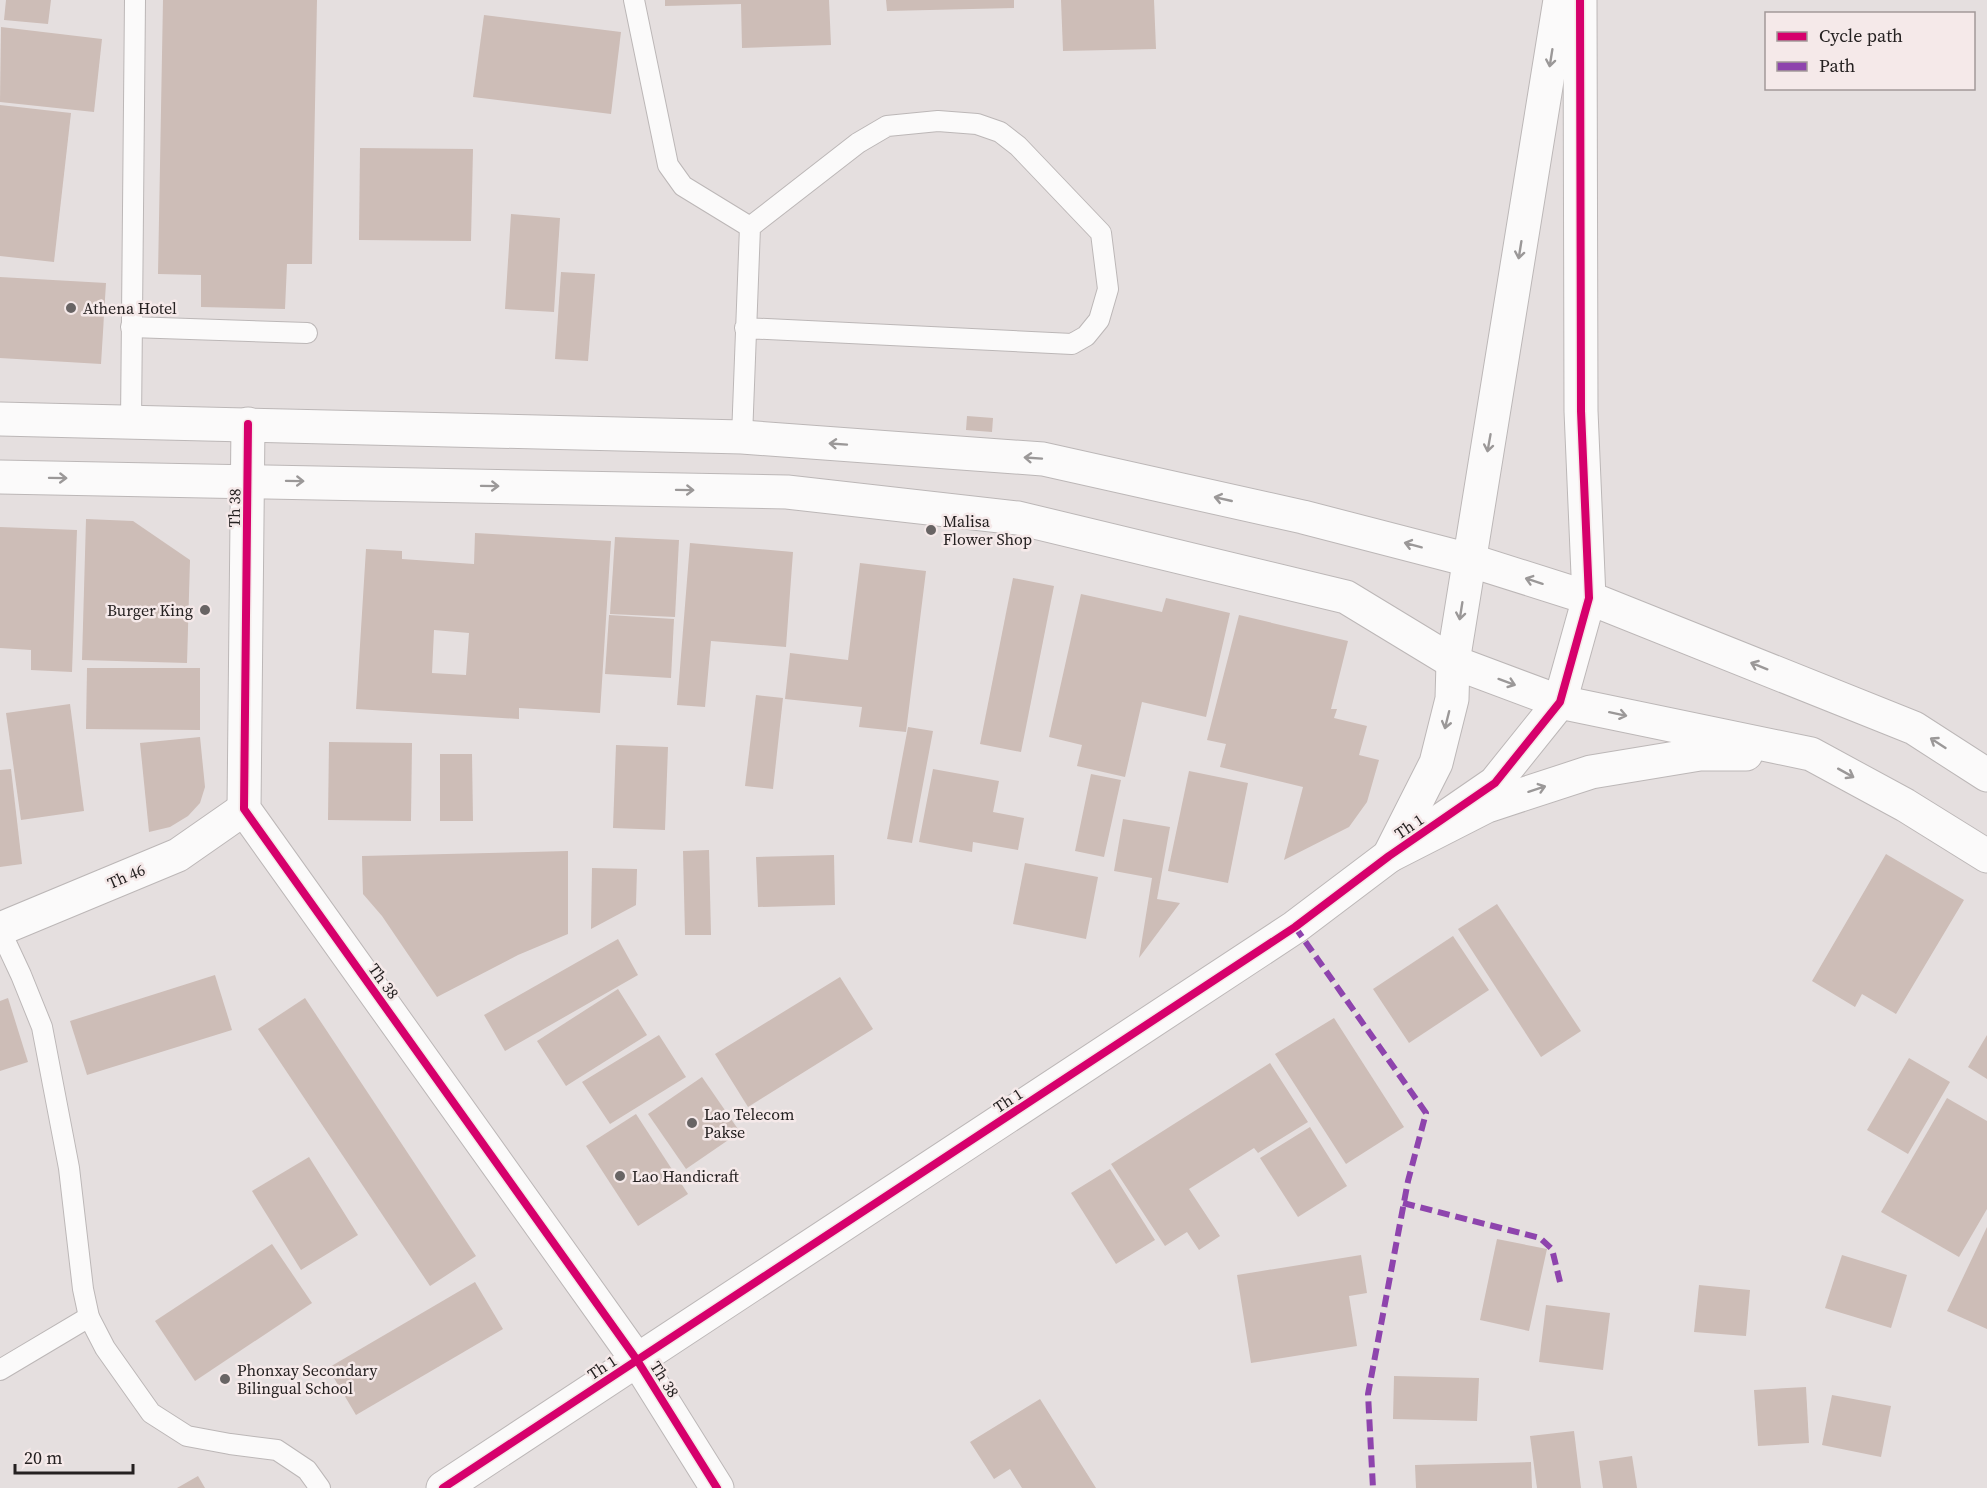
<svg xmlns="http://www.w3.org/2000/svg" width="1987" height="1488" font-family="'Source Serif 4',serif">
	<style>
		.building { fill: #cdbdb7; fill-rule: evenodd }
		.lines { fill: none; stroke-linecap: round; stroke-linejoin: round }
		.service-casing { stroke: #bcb7b7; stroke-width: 22 }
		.minor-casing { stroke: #bcb7b7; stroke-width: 35 }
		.tertiary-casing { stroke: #bcb7b7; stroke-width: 35 }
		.trunk-casing { stroke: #bcb7b7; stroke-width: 35 }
		.service { stroke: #fbfafa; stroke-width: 20 }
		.minor { stroke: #fbfafa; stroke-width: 33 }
		.tertiary { stroke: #fbfafa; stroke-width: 33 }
		.trunk { stroke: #fbfafa; stroke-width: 33 }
		.quiet { stroke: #8e44ad; stroke-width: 6; stroke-dasharray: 12 6; stroke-linecap: butt }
		.cycleway-casing { stroke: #f5e9e9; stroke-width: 11 }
		.cycleway { stroke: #d6006c; stroke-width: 8 }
		.oneway { stroke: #9b9898 }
		.poi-dot { fill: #686464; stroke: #f5e9e9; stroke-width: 2 }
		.labels { text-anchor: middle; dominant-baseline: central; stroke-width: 5; stroke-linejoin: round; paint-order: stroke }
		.poi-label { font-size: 16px; fill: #252121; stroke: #f5e9e9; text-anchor: start }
		.street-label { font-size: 16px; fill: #252121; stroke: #f5e9e9 }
	</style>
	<rect width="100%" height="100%" fill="#e5dfdf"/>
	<g class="building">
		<path d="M 6,0 L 51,0 L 48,24 L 4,20 Z"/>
		<path d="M 163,0 L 317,0 L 312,264 L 287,264 L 285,309 L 201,307 L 201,275 L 158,274 Z"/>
		<path d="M 665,0 L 829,0 L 831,45 L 742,48 L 741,4 L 665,6 Z"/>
		<path d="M 886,0 L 1014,0 L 1014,8 L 887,11 Z"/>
		<path d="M 1061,0 L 1154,0 L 1156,49 L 1063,51 Z"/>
		<path d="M 484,15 L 621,32 L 611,114 L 473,97 Z"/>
		<path d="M 1,27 L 102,39 L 94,112 L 0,102 Z"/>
		<path d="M 0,105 L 71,113 L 54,262 L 0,256 Z"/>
		<path d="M 360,148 L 473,149 L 471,241 L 359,240 Z"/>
		<path d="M 511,214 L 560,218 L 554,312 L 505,309 Z"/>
		<path d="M 561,272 L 595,274 L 588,361 L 555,359 Z"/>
		<path d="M 0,277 L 106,283 L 101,364 L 0,358 Z"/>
		<path d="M 967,416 L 993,418 L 992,432 L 966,430 Z"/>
		<path d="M 86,519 L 133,521 L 190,560 L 187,663 L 82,660 Z"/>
		<path d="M 0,527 L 77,530 L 72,672 L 31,670 L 31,650 L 0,648 Z"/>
		<path d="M 475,533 L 611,541 L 600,713 L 519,708 L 519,719 L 356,709 L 366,549 L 402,551 L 402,559 L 474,564 ZM 434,630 L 469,633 L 466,675 L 432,673 Z"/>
		<path d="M 615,537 L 679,540 L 675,617 L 610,614 Z"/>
		<path d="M 690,543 L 793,552 L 786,647 L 711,641 L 705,707 L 677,705 Z"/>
		<path d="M 860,563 L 926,571 L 906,732 L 859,727 L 862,707 L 785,699 L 790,653 L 848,660 Z"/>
		<path d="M 1013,578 L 1054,586 L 1021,752 L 980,744 Z"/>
		<path d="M 1081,594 L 1162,612 L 1166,598 L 1230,613 L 1206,717 L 1142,702 L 1125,777 L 1077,766 L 1082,745 L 1049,737 Z"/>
		<path d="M 609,615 L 674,619 L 671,678 L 605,674 Z"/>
		<path d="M 1239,615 L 1348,641 L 1331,709 L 1337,709 L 1334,718 L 1367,726 L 1359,755 L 1379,760 L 1367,802 L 1349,827 L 1284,860 L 1303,787 L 1220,767 L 1226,744 L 1207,740 Z"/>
		<path d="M 87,668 L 200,668 L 200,730 L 86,729 Z"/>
		<path d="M 756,695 L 783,698 L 773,789 L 745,786 Z"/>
		<path d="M 70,704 L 84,811 L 21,820 L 6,713 Z"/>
		<path d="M 908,727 L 933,731 L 912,843 L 887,839 Z"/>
		<path d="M 200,737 L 205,787 L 200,803 L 188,816 L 170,827 L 149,832 L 140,743 Z"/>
		<path d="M 329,742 L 412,743 L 411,821 L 328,820 Z"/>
		<path d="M 616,745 L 668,747 L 665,830 L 613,828 Z"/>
		<path d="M 440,754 L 472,754 L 473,821 L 440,821 Z"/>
		<path d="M 11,769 L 22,864 L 0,867 L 0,770 Z"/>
		<path d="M 933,769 L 999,781 L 993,812 L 1024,818 L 1018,850 L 973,842 L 972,852 L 919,842 Z"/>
		<path d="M 1189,771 L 1248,783 L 1228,883 L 1168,871 Z"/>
		<path d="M 1091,774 L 1121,780 L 1104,857 L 1075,851 Z"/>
		<path d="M 1123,819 L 1170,827 L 1157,899 L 1180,903 L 1139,958 L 1152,878 L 1114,871 Z"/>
		<path d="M 709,850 L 711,935 L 685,935 L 683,851 Z"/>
		<path d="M 568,851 L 568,934 L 518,955 L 437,997 L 382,916 L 363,894 L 362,856 Z"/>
		<path d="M 1886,854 L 1964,900 L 1896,1014 L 1862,994 L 1855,1007 L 1812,981 Z"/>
		<path d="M 834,855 L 835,905 L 758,907 L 756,857 Z"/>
		<path d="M 1025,863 L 1098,877 L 1086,939 L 1013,924 Z"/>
		<path d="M 592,868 L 637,869 L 636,905 L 591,929 Z"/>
		<path d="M 1497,904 L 1581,1031 L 1541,1057 L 1458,929 Z"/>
		<path d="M 1453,936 L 1489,990 L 1409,1043 L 1373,989 Z"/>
		<path d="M 618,939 L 638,975 L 505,1051 L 484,1015 Z"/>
		<path d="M 215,975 L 232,1030 L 87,1075 L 70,1021 Z"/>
		<path d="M 840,977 L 873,1029 L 748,1107 L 715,1054 Z"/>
		<path d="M 618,989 L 647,1035 L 566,1086 L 537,1041 Z"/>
		<path d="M 8,998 L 28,1062 L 0,1071 L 0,1001 Z"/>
		<path d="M 305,998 L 476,1256 L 430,1286 L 258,1029 Z"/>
		<path d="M 1334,1018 L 1404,1127 L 1346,1164 L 1275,1054 Z"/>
		<path d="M 659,1035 L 686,1077 L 610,1124 L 582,1082 Z"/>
		<path d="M 1987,1035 L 1987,1079 L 1968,1067 Z"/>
		<path d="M 1909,1058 L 1950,1082 L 1908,1154 L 1867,1130 Z"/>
		<path d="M 1270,1063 L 1308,1122 L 1258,1153 L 1254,1148 L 1189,1189 L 1220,1236 L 1199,1250 L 1187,1232 L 1165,1246 L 1111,1164 Z"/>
		<path d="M 702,1077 L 740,1132 L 686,1169 L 648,1114 Z"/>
		<path d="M 1947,1098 L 1987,1121 L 1987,1209 L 1959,1257 L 1881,1212 Z"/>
		<path d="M 636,1114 L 688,1194 L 638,1226 L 586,1146 Z"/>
		<path d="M 1310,1127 L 1347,1186 L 1298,1217 L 1260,1158 Z"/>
		<path d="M 309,1157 L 358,1235 L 301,1270 L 252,1191 Z"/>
		<path d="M 1110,1169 L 1155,1240 L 1116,1264 L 1071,1193 Z"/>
		<path d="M 1987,1227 L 1987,1329 L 1947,1311 Z"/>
		<path d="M 1497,1239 L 1547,1249 L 1529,1331 L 1480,1320 Z"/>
		<path d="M 272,1244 L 312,1303 L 195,1381 L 155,1321 Z"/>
		<path d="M 1361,1255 L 1367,1293 L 1349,1296 L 1357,1346 L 1251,1363 L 1237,1275 Z"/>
		<path d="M 1842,1255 L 1907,1275 L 1891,1328 L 1825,1308 Z"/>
		<path d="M 475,1282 L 503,1329 L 356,1415 L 328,1368 Z"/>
		<path d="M 1699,1285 L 1750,1290 L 1746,1336 L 1694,1332 Z"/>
		<path d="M 1546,1305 L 1610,1313 L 1603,1370 L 1539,1362 Z"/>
		<path d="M 1394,1376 L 1479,1378 L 1477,1421 L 1393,1419 Z"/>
		<path d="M 1806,1387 L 1809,1443 L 1758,1446 L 1754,1390 Z"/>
		<path d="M 1832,1395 L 1891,1406 L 1881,1457 L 1822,1445 Z"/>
		<path d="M 1040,1399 L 1096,1488 L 1022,1488 L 1010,1469 L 994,1479 L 970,1442 Z"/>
		<path d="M 1574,1431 L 1581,1488 L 1537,1488 L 1530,1436 Z"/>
		<path d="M 1632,1456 L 1637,1488 L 1603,1488 L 1599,1461 Z"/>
		<path d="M 1531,1462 L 1532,1488 L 1416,1488 L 1415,1465 Z"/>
		<path d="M 198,1476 L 205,1488 L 177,1488 Z"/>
	</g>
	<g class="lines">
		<defs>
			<g id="service">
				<path d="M 634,0 L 668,165 L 683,186 L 750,227"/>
				<path d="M 131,327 L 307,333"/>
				<path d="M 131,422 L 135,0"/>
				<path d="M 742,437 L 750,227 L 858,143 L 887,126 L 938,121 L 977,124 L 1000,132 L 1018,146 L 1101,233 L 1108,289 L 1099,320 L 1086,336 L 1072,344 L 745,328"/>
				<path d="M 0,930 L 21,975 L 42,1027 L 69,1168 L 83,1289 L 89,1317 L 105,1348 L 151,1413 L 187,1436 L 230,1444 L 277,1450 L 307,1470 L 320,1488"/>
				<path d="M 0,1370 L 89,1317"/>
			</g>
			<g id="minor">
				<path d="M 1391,852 L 1436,763 L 1452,699 L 1453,662"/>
				<path d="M 0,929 L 178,855 L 244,809"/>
				<path d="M 443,1488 L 1295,927 L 1389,856 L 1495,783 L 1560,702"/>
			</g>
			<g id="tertiary">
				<path d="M 248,424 L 244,809 L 637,1360 L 717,1488"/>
				<path d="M 1453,662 L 1560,0"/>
				<path d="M 1560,702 L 1589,598 L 1581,411 L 1580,0"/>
			</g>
			<g id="trunk">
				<path d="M 0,419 L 742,437 L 1043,459 L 1303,517 L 1469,560 L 1589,598 L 1914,728 L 1987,775"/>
				<path d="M 0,477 L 787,492 L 1018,518 L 1346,597 L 1453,662 L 1560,702 L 1811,754 L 1905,805 L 1987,856"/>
				<path d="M 1389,856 L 1487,806 L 1591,772 L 1700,754 L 1746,754"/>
			</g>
		</defs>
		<use href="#service" class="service-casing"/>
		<use href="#minor" class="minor-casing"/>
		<use href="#tertiary" class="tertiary-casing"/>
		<use href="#trunk" class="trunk-casing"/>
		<use href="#service" class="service"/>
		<use href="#minor" class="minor"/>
		<use href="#tertiary" class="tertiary"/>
		<use href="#trunk" class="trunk"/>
		<g class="quiet">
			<path d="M 1295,927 L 1426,1113 L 1408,1181 L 1368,1394 L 1373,1488"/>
			<path d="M 1403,1203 L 1540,1238 L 1552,1249 L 1560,1282"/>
		</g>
		<defs>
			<g id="cycleway">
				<path d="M 248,424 L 244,809 L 637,1360 L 717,1488"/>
				<path d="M 443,1488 L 1295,927 L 1389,856 L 1495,783 L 1560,702 L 1589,598 L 1581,411 L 1580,0"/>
			</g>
		</defs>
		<use href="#cycleway" class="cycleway-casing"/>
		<use href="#cycleway" class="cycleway"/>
	</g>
	<defs><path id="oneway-shaft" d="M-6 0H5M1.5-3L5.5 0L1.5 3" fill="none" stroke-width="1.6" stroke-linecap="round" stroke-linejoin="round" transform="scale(1.5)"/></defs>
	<g class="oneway">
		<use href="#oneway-shaft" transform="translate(1551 58) rotate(99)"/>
		<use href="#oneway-shaft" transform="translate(1520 250) rotate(99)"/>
		<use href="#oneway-shaft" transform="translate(1489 443) rotate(100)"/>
		<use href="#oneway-shaft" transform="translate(838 444) rotate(-176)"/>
		<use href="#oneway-shaft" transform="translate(1033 458) rotate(-176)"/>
		<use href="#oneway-shaft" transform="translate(58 478) rotate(1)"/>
		<use href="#oneway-shaft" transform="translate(295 481) rotate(1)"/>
		<use href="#oneway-shaft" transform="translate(490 486) rotate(1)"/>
		<use href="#oneway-shaft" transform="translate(685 490) rotate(1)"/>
		<use href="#oneway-shaft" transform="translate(1223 499) rotate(-167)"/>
		<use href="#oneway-shaft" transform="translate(1413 545) rotate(-165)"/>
		<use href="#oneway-shaft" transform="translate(1534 581) rotate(-162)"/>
		<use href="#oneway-shaft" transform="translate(1461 611) rotate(99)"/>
		<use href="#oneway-shaft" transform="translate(1759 666) rotate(-158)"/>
		<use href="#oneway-shaft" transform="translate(1507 682) rotate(20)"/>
		<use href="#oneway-shaft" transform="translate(1618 714) rotate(12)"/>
		<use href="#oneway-shaft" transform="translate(1447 720) rotate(104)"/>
		<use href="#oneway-shaft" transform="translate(1938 743) rotate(-147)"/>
		<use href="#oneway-shaft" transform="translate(1846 773) rotate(29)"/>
		<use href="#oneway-shaft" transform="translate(1537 789) rotate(-18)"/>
	</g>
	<g class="poi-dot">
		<circle cx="71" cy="308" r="6"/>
		<circle cx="931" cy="530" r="6"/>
		<circle cx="205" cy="610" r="6"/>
		<circle cx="692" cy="1123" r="6"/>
		<circle cx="620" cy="1176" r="6"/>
		<circle cx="225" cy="1379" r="6"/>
	</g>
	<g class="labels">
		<g class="poi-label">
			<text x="83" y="308">Athena Hotel</text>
			<text x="943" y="521">Malisa<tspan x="943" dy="18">Flower Shop</tspan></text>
			<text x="193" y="610" text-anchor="end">Burger King</text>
			<text x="704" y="1114">Lao Telecom<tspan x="704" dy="18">Pakse</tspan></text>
			<text x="632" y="1176">Lao Handicraft</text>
			<text x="237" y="1370">Phonxay Secondary<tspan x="237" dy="18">Bilingual School</tspan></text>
		</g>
		<g class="street-label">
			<text transform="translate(234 508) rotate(-89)">Th 38</text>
			<text transform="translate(1409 826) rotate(-34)">Th 1</text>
			<text transform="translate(126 876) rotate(-23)">Th 46</text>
			<text transform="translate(384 981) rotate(54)">Th 38</text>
			<text transform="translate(1008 1100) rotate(-33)">Th 1</text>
			<text transform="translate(602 1367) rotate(-33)">Th 1</text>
			<text transform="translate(665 1379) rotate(58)">Th 38</text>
		</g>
	</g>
	<rect x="1765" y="12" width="210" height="78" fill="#f5e9e9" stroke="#a29999" stroke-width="1.5"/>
	<rect x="1777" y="32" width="30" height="9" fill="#d6006c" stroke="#a29999" stroke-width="1.5"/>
	<text x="1819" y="42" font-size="18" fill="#252121">Cycle path</text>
	<rect x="1777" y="62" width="30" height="9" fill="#8e44ad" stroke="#a29999" stroke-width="1.5"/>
	<text x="1819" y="72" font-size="18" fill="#252121">Path</text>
	<path d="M15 1464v9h118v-9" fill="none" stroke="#252121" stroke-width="3"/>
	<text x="24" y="1464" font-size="18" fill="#252121" stroke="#f5e9e9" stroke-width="4.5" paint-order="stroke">20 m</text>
</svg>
